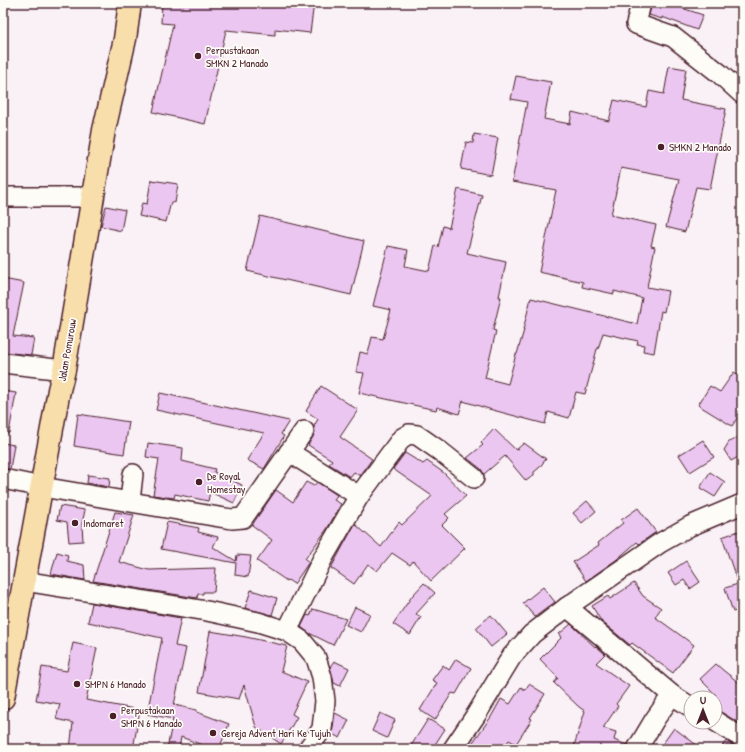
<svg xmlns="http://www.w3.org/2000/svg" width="745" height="752" font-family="'Patrick Hand',sans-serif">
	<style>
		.building { fill: #ebc6f0; stroke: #4a1f2b }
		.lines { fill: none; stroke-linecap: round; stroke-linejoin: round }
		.minor-casing { stroke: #4a1f2b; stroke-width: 22 }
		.major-casing { stroke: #4a1f2b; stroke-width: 25 }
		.minor { stroke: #fdfcf7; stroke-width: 19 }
		.major { stroke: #f8deab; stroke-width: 22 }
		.poi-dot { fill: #4a1f2b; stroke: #fdfcf7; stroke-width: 1.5 }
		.labels { text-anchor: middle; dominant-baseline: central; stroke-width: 3.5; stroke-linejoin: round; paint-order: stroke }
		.poi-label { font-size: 11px; fill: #4a1f2b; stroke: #fdfcf7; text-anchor: start }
		.street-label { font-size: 11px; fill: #4a1f2b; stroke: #fdfcf7 }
	</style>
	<rect width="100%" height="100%" fill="#f9f1f6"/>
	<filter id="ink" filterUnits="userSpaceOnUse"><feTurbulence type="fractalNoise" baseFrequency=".025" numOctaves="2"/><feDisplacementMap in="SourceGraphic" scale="8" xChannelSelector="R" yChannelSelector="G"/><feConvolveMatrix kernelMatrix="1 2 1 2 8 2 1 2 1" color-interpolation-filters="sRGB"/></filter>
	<g filter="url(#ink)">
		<g class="building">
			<path d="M 162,3 L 314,3 L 310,33 L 275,29 L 275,35 L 226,30 L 205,124 L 153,112 L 173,24 L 161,23 Z"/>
			<path d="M 652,3 L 673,3 L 683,6 L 682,8 L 703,15 L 697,30 L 662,17 L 662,19 L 649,15 Z"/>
			<path d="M 669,66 L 686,69 L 681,100 L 726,109 L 710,189 L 696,187 L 685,232 L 666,227 L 679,179 L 621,168 L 611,215 L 656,225 L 651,246 L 655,247 L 647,287 L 668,291 L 664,312 L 661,311 L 654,353 L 643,351 L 644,345 L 637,344 L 638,341 L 603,333 L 598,349 L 597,349 L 585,394 L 576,392 L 569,418 L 548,412 L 545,424 L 489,409 L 463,401 L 459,414 L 437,407 L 436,410 L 359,393 L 364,373 L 356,372 L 360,352 L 368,354 L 372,337 L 383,339 L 391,310 L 373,306 L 388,246 L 408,250 L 405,266 L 429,271 L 435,246 L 438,247 L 443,226 L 449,228 L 458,189 L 482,195 L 467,253 L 506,262 L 499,297 L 501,297 L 493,330 L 496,331 L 485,378 L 508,384 L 516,354 L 517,354 L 524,330 L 523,330 L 531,298 L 637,324 L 642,298 L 614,291 L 614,294 L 582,287 L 583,282 L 539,272 L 556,190 L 512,182 L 527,102 L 511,99 L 516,76 L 551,82 L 544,119 L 570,124 L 572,112 L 609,121 L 614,100 L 646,107 L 649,91 L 664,94 Z"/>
			<path d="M 474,134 L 498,138 L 491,175 L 461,169 L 466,142 L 473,143 Z"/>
			<path d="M 151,180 L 178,184 L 175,203 L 171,202 L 166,222 L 139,216 L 142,203 L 147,204 Z"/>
			<path d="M 106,206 L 125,210 L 121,231 L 101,226 Z"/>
			<path d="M 260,216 L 364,241 L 351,295 L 247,271 Z"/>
			<path d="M 3,279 L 24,283 L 13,336 L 34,338 L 31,355 L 3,352 Z"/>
			<path d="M 734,372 L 742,377 L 742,411 L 732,426 L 698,405 L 710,386 L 720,392 Z"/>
			<path d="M 321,386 L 358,410 L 340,437 L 372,459 L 360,476 L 354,472 L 350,477 L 329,464 L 332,460 L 308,445 L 313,437 L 315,432 L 314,426 L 318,419 L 306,411 Z"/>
			<path d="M 3,391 L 16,393 L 9,433 L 3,433 Z"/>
			<path d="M 160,393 L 289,421 L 281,434 L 284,436 L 264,469 L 247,460 L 264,433 L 156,410 Z"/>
			<path d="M 78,414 L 129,422 L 124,454 L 74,446 Z"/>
			<path d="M 494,429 L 516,450 L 524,443 L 546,459 L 539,468 L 534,472 L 534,475 L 526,481 L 505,456 L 484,474 L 481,469 L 467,458 L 483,445 L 481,443 Z"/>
			<path d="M 742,435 L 742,455 L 731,461 L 724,450 L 729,442 Z"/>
			<path d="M 703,440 L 714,457 L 690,472 L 679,455 Z"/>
			<path d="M 3,443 L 14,445 L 10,469 L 3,468 Z"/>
			<path d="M 148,443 L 183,448 L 182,461 L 215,469 L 214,472 L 242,485 L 234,503 L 210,492 L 208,501 L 175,494 L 174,498 L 153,495 L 159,459 L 146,457 Z"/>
			<path d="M 405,453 L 423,464 L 427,461 L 444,473 L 466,496 L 445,514 L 449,518 L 442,525 L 465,548 L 431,581 L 413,561 L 410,565 L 392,553 L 377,571 L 368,564 L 354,584 L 331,568 L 355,524 L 381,547 L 399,522 L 402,525 L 432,496 L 393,469 Z"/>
			<path d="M 710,472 L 725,482 L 715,497 L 700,488 Z"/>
			<path d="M 88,475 L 110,478 L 109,487 L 87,483 Z"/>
			<path d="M 306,482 L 314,486 L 317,482 L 337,495 L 334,500 L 341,504 L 327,529 L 305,559 L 309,562 L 294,584 L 288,580 L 287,581 L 257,561 L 272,540 L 252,525 L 276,490 L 293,502 Z"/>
			<path d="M 587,501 L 596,511 L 582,523 L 573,513 Z"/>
			<path d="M 60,506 L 85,510 L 82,524 L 83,541 L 69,542 L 67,522 L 57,520 Z"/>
			<path d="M 638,508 L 656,532 L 639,544 L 637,542 L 616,560 L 586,581 L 573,562 L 599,545 L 598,543 L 623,523 L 621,520 Z"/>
			<path d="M 115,512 L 134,515 L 119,562 L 149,570 L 216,568 L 214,592 L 203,592 L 203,594 L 198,594 L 197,598 L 93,581 Z"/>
			<path d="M 167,522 L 199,528 L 198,532 L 218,537 L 213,547 L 236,561 L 237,555 L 251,556 L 248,577 L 235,575 L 236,563 L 161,549 Z"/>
			<path d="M 742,530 L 742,609 L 733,612 L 725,588 L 738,584 L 722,537 Z"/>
			<path d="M 57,552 L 68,555 L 67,561 L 84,565 L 85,580 L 51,574 Z"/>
			<path d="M 686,561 L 700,582 L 690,589 L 684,580 L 676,585 L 668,573 Z"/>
			<path d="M 424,583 L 435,593 L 416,614 L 421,617 L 410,635 L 393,624 L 412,596 Z"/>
			<path d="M 634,583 L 643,596 L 661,608 L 655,617 L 694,645 L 673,673 L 632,643 L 630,645 L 601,621 L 592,606 L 608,596 L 610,599 Z"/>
			<path d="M 543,587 L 555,602 L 535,617 L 523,603 Z"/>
			<path d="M 251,590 L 277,598 L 272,615 L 245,608 Z"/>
			<path d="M 92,603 L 181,618 L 175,646 L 186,648 L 174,705 L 197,710 L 197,712 L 229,724 L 219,749 L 213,749 L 181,737 L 179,749 L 167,749 L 173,719 L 147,714 L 162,638 L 88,622 Z"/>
			<path d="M 355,607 L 370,614 L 361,632 L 346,625 Z"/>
			<path d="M 313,609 L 346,619 L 333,645 L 309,633 L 301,627 L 307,615 L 310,616 Z"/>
			<path d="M 491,615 L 507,634 L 491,647 L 476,628 Z"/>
			<path d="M 571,624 L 595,647 L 596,646 L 605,654 L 596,663 L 629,686 L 616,704 L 618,706 L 603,728 L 616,732 L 614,740 L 627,745 L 626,749 L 573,749 L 585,711 L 579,707 L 554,683 L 558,678 L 540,659 L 561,638 L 559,634 Z"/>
			<path d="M 210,631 L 246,637 L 287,646 L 281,671 L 307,682 L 292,714 L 297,717 L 281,744 L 256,727 L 244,685 L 239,699 L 199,692 Z"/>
			<path d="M 73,643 L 97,648 L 86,700 L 140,710 L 133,749 L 70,749 L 73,723 L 56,719 L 60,704 L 36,700 L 42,667 L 67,671 Z"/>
			<path d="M 456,659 L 471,668 L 456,694 L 452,693 L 435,720 L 420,710 L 437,683 L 432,680 L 443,665 L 449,670 Z"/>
			<path d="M 334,661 L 349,668 L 340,686 L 334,683 L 330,667 Z"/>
			<path d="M 716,664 L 724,671 L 742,685 L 742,725 L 721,712 L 715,710 L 715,697 L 716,695 L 700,679 Z"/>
			<path d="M 529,684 L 545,694 L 530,718 L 532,719 L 516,744 L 509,740 L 503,749 L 468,749 L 491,717 L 501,699 L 510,704 L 521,687 L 525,690 Z"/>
			<path d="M 335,713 L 349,720 L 340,738 L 332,734 Z"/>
			<path d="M 380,713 L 395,720 L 387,738 L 372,731 Z"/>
			<path d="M 428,719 L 445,729 L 432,749 L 409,749 Z"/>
			<path d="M 674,728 L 702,749 L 659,749 Z"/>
			<path d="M 726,741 L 736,747 L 742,749 L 720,749 Z"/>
		</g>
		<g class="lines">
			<defs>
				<g id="minor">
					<path d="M 641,3 L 636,24 L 673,37 L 719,73 L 742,94"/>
					<path d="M 3,197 L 92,197"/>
					<path d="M 3,363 L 64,370"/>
					<path d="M 289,452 L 359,496"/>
					<path d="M 3,479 L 42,487 L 219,517 L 232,519 L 243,518 L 304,431"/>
					<path d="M 130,501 L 133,474"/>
					<path d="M 24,581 L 207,611 L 258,622 L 287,631 L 302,641 L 316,658 L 322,677 L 325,701 L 322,729 L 308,749"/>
					<path d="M 567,607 L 672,695 L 655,719 L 637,749"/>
					<path d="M 287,631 L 323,558 L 359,496 L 402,438 L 409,434 L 417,435 L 440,451 L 474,478"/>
					<path d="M 672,695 L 691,707"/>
					<path d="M 715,721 L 742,738"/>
					<path d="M 453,749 L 476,715 L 512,656 L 532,634 L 567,607 L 660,543 L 690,526 L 742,504"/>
				</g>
				<path id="major" d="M 3,698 L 59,390 L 64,370 L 104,130 L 125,39 L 130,3"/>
			</defs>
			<use href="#minor" class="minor-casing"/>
			<use href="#major" class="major-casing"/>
			<use href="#minor" class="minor"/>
			<use href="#major" class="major"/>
		</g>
	</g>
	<g class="poi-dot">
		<circle cx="198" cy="56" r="4"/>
		<circle cx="661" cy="147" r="4"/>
		<circle cx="199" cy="482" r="4"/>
		<circle cx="75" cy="523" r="4"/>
		<circle cx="77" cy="684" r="4"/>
		<circle cx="113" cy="716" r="4"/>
		<circle cx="213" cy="733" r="4"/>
	</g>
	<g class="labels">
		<g class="poi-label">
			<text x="206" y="50">Perpustakaan<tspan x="206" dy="13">SMKN 2 Manado</tspan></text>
			<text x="669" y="147">SMKN 2 Manado</text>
			<text x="207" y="476">De Royal<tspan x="207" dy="13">Homestay</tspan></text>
			<text x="83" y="523">Indomaret</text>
			<text x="85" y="684">SMPN 6 Manado</text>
			<text x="121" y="710">Perpustakaan<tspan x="121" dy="13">SMPN 6 Manado</tspan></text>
			<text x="221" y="733">Gereja Advent Hari Ke Tujuh</text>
		</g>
		<g class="street-label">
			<text transform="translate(67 350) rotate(-80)">Jalan Pomurouw</text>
		</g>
	</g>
	<rect width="745" height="752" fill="none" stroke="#fdfcf7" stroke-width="16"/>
	<rect x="8" y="8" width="729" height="736" fill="none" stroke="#4a1f2b" stroke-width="1.5" filter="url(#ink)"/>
	<g transform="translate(703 710)"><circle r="19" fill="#fdfcf7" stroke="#b5a4a5"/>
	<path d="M0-3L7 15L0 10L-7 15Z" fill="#4a1f2b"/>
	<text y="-6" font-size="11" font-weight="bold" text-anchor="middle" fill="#4a1f2b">U</text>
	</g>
</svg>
